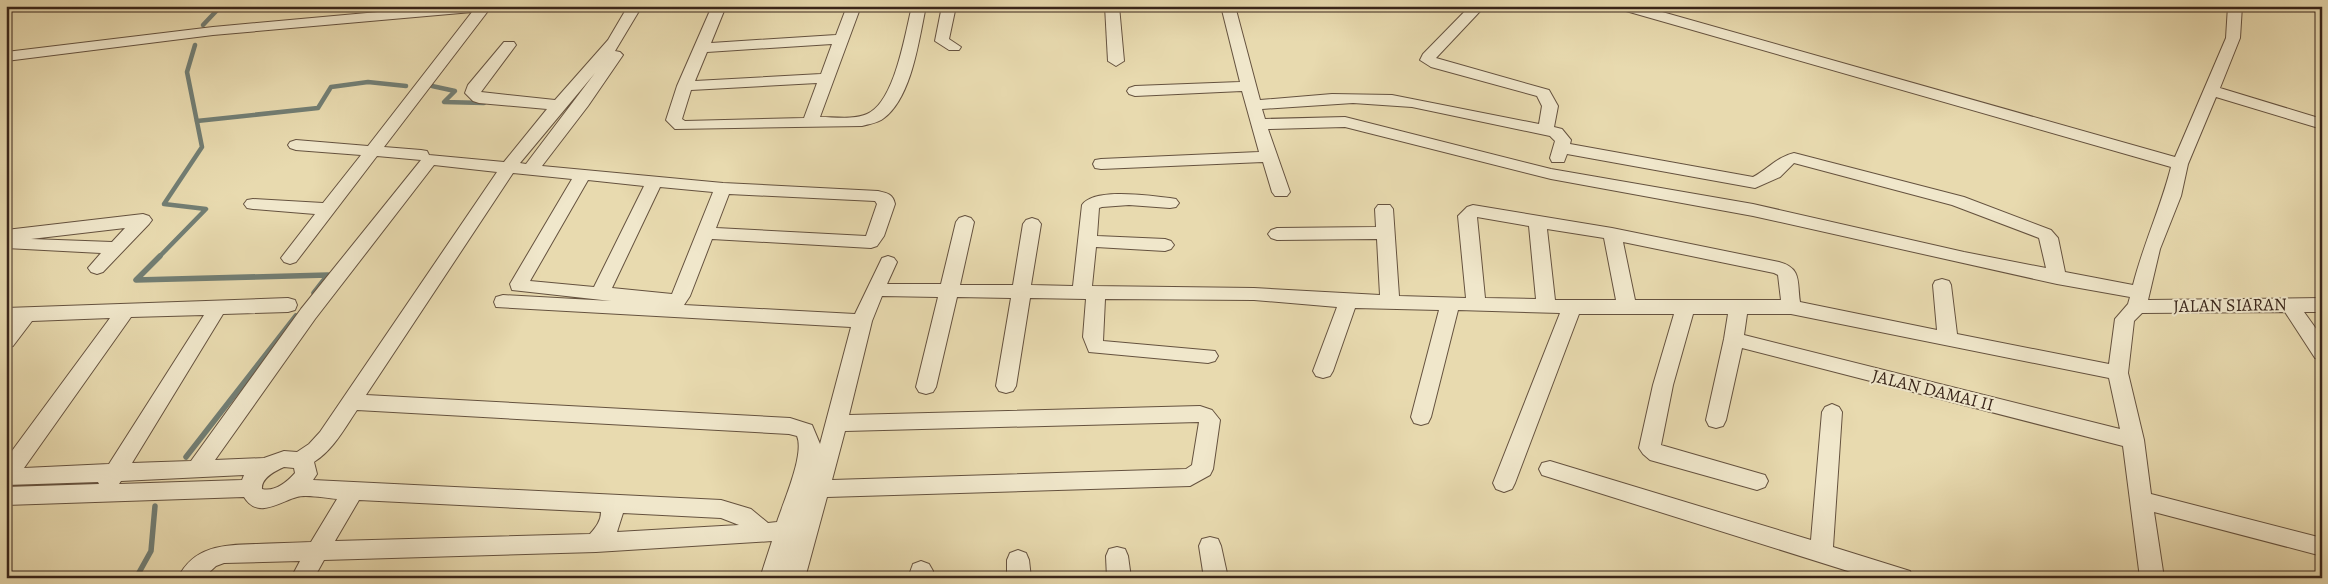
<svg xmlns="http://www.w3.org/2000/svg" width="2328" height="584" font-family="Alegreya,serif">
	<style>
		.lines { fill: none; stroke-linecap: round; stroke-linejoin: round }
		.stream-far1 { stroke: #727e74; stroke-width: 4.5 }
		.stream { stroke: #727e74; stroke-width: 5.5 }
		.minor-casing { stroke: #65523f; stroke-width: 2 }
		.minor { fill: #f0e7cb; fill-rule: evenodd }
		.labels { text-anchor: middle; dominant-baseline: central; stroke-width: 4; stroke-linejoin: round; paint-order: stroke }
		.street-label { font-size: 18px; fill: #39251a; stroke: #f0e7cb }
	</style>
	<rect width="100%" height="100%" fill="#e8daaf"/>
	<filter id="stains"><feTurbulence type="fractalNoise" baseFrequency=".004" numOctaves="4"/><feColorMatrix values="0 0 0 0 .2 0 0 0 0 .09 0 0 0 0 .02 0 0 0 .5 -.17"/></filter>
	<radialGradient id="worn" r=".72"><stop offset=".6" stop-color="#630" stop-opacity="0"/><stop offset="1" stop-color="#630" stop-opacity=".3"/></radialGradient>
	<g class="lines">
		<g class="stream-far1">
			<path d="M 203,25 L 221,6"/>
			<path d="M 432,86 L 455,91 L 444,102 L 484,103"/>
			<path d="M 197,121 L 318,108 L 331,87 L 368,82 L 406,86"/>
			<path d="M 159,257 L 206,209 L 164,204 L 202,147 L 187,72 L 195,45"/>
		</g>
		<g class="stream">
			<path d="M 160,256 L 136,280 L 328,275 L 314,293"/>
			<path d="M 186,457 L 296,316"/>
			<path d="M 136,578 L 151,551 L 155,506"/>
		</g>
		<defs>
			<g id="minor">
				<path d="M 444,6 L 503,6 L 501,9 L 488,11 L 384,147 L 421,150 L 427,151 L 429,155 L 504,162 L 547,109 L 479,103 L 473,101 L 465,93 L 468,85 L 504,42 L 514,42 L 516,45 L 481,92 L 555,100 L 608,40 L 628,6 L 642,6 L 615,51 L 620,52 L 623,55 L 588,106 L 542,166 L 723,183 L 878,191 C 887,193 893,194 895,204 L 884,236 L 877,246 L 871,248 L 712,239 L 690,296 L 684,305 L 855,314 L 882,258 L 888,256 L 894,258 L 897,262 L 887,284 L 941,284 L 956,222 L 959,218 L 965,216 L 971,218 L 974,222 L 960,285 L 1013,285 L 1023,224 L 1026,220 L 1032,218 L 1038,220 L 1041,224 L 1031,285 L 1073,286 L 1082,205 C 1094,187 1151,196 1170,198 L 1176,199 L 1179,203 L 1176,207 L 1170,208 L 1129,205 L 1102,207 L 1099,208 L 1097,236 L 1165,239 L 1171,241 L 1174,245 L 1171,249 L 1165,251 L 1096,247 L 1092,286 L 1254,288 L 1380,295 L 1377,239 L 1277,240 L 1271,238 L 1268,234 L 1271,230 L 1277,228 L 1376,227 L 1375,209 L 1378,205 L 1390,205 L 1393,209 L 1399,296 L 1466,298 L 1458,216 L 1467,207 L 1473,205 L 1612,228 L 1779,262 C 1802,268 1797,282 1800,302 L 1937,330 L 1933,285 L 1935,281 L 1942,279 L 1949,281 L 1951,285 L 1957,334 L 2109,364 L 2115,319 L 2128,304 L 2130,297 L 2057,284 L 1753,216 L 1551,179 L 1345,127 L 1268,129 L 1290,192 L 1287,196 L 1275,196 L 1272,192 L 1263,162 L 1101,169 L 1095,168 L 1093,164 L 1095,160 L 1101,159 L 1259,152 L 1242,91 L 1135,96 L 1129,94 L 1127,91 L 1129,88 L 1135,86 L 1240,82 L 1221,6 L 1235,6 L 1260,100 L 1332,94 L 1392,95 L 1539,124 L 1542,106 L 1537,96 L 1431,67 L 1420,60 L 1423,54 L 1470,6 L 1485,6 L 1436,58 L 1549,90 L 1558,106 L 1554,127 L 1562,129 L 1571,140 L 1570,144 L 1753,177 C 1768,169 1777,157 1794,153 L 1964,197 L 2051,230 L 2058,238 L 2065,272 L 2133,285 C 2143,245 2161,207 2171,167 L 1619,9 L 1617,6 L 1641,6 L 2175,157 L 2226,38 L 2228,6 L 2242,6 L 2240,38 L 2220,88 L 2322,119 L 2322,129 L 2216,97 L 2188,164 L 2181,196 L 2160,249 L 2148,300 L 2322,298 L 2322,312 L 2304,312 L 2322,337 L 2322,360 L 2315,358 L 2285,312 L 2142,313 L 2134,321 L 2128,373 L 2144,440 L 2151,494 L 2322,538 L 2322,556 L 2154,512 L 2164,578 L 2140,578 L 2123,446 L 1742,348 L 1726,420 L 1723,426 L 1716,428 L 1709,426 L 1706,420 L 1724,339 L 1728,314 L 1693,314 L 1673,385 L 1661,445 L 1765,475 L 1768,481 L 1765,487 L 1757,490 L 1650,460 L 1643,454 L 1639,448 L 1653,385 L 1674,314 L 1579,314 L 1515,483 L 1512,489 L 1504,492 L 1496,489 L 1493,483 L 1560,313 L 1458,310 L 1431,417 L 1428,423 L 1421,425 L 1414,423 L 1411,417 L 1439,310 L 1355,308 L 1333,371 L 1330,376 L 1323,378 L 1316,376 L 1313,371 L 1337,307 L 1254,300 L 1105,299 L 1103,341 L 1215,351 L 1218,356 L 1215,361 L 1208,363 L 1089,352 L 1083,337 L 1086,299 L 1030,298 L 1016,386 L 1013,391 L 1006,393 L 999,391 L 996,386 L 1011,298 L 957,297 L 936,387 L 933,392 L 926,394 L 919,392 L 916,387 L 938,297 L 882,296 L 872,321 L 849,415 L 1200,406 L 1212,410 L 1220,420 L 1213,469 L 1210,475 L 1190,486 L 827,497 L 805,578 L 760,578 L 772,541 L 596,552 L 324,560 L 314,578 L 291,578 L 300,561 L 224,563 L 216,566 L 203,578 L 178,578 C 194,545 225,545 257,544 C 275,543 293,543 311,542 L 337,499 C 326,498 306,494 297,497 C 281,501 258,520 244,497 L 6,505 L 6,487 L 99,484 L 98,482 L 6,485 L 6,459 L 110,318 L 32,321 L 13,346 L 6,348 L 6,327 L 11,321 L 6,322 L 6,308 L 288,298 L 295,300 L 297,305 L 295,310 L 288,312 L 223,314 L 132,463 L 191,461 L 301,309 L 421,160 L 377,156 L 296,262 L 290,264 L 284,262 L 281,258 L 315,214 L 253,209 L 247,208 L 244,204 L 247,200 L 253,199 L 323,203 L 361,155 L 296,150 L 290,148 L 288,145 L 290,142 L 296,140 L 368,146 L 472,12 L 213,35 L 6,61 L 6,52 L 213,27 ZM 595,73 L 526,164 L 520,163 ZM 1353,103 L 1412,107 L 1550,136 L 1555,141 L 1550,158 L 1552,162 L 1564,162 L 1567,154 L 1755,188 L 1780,177 L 1794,163 L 1952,205 L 2039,238 L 2046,268 L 1964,252 L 1753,204 L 1551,169 L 1345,117 L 1265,119 L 1262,109 ZM 434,165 L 497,172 L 320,432 L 309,444 L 297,452 L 284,451 L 264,458 L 215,460 L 315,319 ZM 513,173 L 572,179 L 510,284 L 512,290 L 611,301 L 503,295 L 496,297 L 494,302 L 496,307 L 851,327 L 820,444 L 812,425 L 790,418 L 366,395 ZM 588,180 L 644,186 L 594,287 L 530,281 ZM 660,187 L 713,192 L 672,294 L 612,288 ZM 729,194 L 875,201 L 877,204 L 866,236 L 716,228 ZM 1477,217 L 1529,226 L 1536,299 L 1485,298 ZM 1547,229 L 1604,238 L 1616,300 L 1555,300 ZM 1623,242 L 1774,273 L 1778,275 L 1781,300 L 1635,300 ZM 1747,314 L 1791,314 L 2109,378 L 2120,429 L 1744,335 ZM 204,315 L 109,464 L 24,468 L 131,317 ZM 357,410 L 789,434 L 797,436 C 805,454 783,503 777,522 L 768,523 L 751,509 L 721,500 L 313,480 L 317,474 L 314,462 C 333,450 344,429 357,410 ZM 1199,422 L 1192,465 L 1186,469 L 832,480 L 845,431 ZM 284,467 L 294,468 L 295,473 C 287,482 275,492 262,489 C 261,478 275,471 284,467 ZM 244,475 L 242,480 L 119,484 L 121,481 ZM 359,500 L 601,512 C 601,521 596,527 590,534 L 335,541 ZM 623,513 L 721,518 L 739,525 L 617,532 Z"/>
				<path d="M 712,6 L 726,6 L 711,43 L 836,35 L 847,6 L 861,6 L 820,117 C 834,117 854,120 867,114 C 895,102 905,34 912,6 L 926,6 C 919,39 912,97 884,118 C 878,123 869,124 862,126 L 675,129 L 666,120 L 677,86 ZM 832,44 L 821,74 L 695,81 L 707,52 ZM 817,83 L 804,118 L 685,121 L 682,119 L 691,90 Z"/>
				<path d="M 942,6 L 956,6 L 949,39 L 961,47 L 959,50 L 949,50 L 935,41 Z"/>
				<path d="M 1105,6 L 1119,6 L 1124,61 L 1116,66 L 1108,61 Z"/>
				<path d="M 143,214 L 149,216 L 152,220 L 149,224 L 103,272 L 97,274 L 91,272 L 88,268 L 101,253 L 6,248 L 6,230 ZM 125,228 L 112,242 L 31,239 Z"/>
				<path d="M 1832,404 L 1839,407 L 1842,412 L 1833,547 L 1910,571 L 1913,578 L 1870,578 L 1542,475 L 1539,469 L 1542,463 L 1550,461 L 1811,540 L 1822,412 L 1825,407 Z"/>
				<path d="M 1210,537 L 1218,539 L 1221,546 L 1228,578 L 1204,578 L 1199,546 L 1202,539 Z"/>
				<path d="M 1117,547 L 1125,549 L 1128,556 L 1131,578 L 1107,578 L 1106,556 L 1109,549 Z"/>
				<path d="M 1018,550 L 1026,553 L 1029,560 L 1031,578 L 1007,578 L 1007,560 L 1010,553 Z"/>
				<path d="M 921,561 L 929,564 L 933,571 L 932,578 L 908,578 L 913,564 Z"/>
			</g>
		</defs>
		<use href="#minor" class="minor-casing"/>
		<use href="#minor" class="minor"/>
	</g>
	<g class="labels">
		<g class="street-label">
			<text transform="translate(2230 305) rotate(-1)">JALAN SIARAN</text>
			<text transform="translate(1933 390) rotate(14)">JALAN DAMAI II</text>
		</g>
	</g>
	<rect width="2328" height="584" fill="none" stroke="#e8daaf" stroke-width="25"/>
	<rect x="8" y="8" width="2313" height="569" fill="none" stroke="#39251a" stroke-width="2.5"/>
	<rect x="12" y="12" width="2303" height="559" fill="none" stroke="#39251a"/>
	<rect width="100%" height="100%" filter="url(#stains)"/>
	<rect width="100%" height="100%" fill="url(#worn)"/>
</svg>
